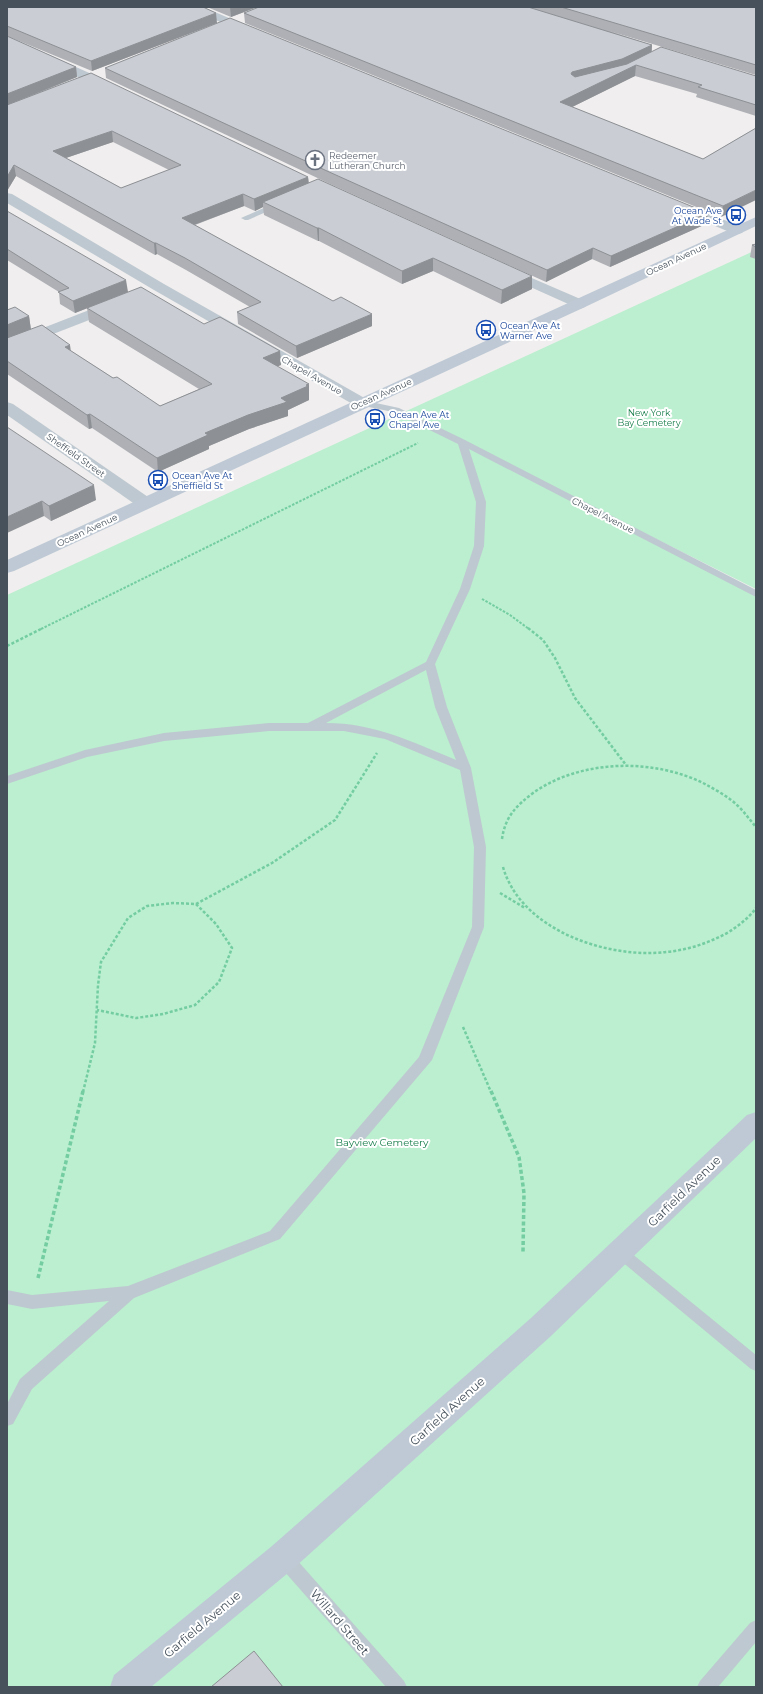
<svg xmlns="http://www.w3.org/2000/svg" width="763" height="1694" font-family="Montserrat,sans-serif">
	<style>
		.green { fill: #bbefcf }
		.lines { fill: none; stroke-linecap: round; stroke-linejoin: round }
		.path-far2 { stroke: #73cda1; stroke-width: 2; stroke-dasharray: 2.5 1.5; stroke-linecap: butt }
		.path-far1 { stroke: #73cda1; stroke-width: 2.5; stroke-dasharray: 3 2; stroke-linecap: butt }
		.path { stroke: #73cda1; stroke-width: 3.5; stroke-dasharray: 4 2.5; stroke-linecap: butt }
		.lane { fill: #bec8d0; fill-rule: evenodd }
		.street { fill: #bec8d0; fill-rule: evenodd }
		.secondary { fill: #bec9d5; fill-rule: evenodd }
		.wall { fill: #aeb0b5; fill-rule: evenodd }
		.shaded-wall { fill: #8d9094 }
		.building { fill: #cacdd3; stroke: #8d9094; fill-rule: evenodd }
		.labels { text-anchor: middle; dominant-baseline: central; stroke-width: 4; stroke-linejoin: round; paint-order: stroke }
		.far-worship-label { font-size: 9px; fill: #5b616d; stroke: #fff; text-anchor: start }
		.far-transit-label { font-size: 9px; fill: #164399; stroke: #fff; text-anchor: start }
		.far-street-label { font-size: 9px; fill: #46515b; stroke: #fff }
		.far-park-label { font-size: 9px; fill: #167d4a; stroke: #fff }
		.park-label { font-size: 10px; fill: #167d4a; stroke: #fff }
		.near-street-label { font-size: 12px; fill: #46515b; stroke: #fff }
	</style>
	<rect width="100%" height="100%" fill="#f0eeee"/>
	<path class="green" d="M 756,250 L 756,589 L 489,455 L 756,596 L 756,1687 L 7,1687 L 7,595 Z"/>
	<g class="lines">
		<g class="path-far2">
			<path d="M 482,599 L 510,615 L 529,629"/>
			<path d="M 41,629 L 418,443"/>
		</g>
		<g class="path-far1">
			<path d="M 528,628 L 543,640 L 555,658 L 575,698 L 626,765"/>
			<path d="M 7,646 L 43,628"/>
			<path d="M 502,839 C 505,817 516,806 533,793 C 581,759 654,758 705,784 C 716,790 729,797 738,806 C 745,813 750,820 756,827"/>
			<path d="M 503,867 C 521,930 607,959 666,952 C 688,950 709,943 729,932 C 739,925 749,918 756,908"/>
			<path d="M 500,893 L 525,908"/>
			<path d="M 196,904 L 272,863 L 335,820 L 377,753"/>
			<path d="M 463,1027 L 491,1092"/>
			<path d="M 83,1092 L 95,1043 L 98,985 L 101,962 L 128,918 L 147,906 L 173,903 L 196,904 L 216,924 L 232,948 L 219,982 L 195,1005 L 163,1014 L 136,1018 L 97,1010"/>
		</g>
		<g class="path">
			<path d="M 491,1091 L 519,1157 L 524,1193 L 523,1252"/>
			<path d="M 38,1278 L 83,1091"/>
		</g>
		<g class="lane">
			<path d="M 275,203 L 278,203 L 282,205 L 248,220 L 245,220 L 241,218 Z"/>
			<path d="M 362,400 L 399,408 L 465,440 L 756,590 L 756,597 L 469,449 L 486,502 L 484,546 L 470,589 L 435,664 L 447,707 L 471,768 L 486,847 L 484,927 L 432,1060 L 280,1239 L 134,1298 L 32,1389 L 13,1424 L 7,1426 L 7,1404 L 20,1379 L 109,1301 L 32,1309 L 7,1304 L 7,1290 L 32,1295 L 128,1286 L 270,1231 L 419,1057 L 472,927 L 474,847 L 460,770 L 385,739 L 344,731 L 269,731 L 164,741 L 87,757 L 7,784 L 7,776 L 85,750 L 164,733 L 269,723 L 308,723 L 426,662 L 460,589 L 474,546 L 476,502 L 458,444 L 393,412 L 359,405 L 358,403 L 359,401 ZM 426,670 L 435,707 L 456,760 C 413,742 374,723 326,723 Z"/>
			<path d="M 620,1246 L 625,1248 L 756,1355 L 756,1371 L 751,1369 L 615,1256 L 613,1252 L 615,1248 Z"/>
			<path d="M 283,1549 L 289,1551 L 404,1681 L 407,1687 L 386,1687 L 277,1563 L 275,1557 L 277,1551 Z"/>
			<path d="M 756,1620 L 756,1642 L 718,1687 L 697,1687 L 700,1681 L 750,1623 Z"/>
		</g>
		<g class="street">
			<path d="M 187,7 L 203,7 L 257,30 L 259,32 L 257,34 L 249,34 L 189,9 Z"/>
			<path d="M 7,36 L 116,85 L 118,88 L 116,91 L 108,91 L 7,44 Z"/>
			<path d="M 7,193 L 12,194 L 164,284 L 368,400 L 370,403 L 368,406 L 362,408 L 356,406 L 154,290 L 7,203 Z"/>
			<path d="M 679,202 L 742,227 L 744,230 L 742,233 L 737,234 L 732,233 L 674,209 L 672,206 L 674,203 Z"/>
			<path d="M 504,266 L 585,301 L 588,304 L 585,307 L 580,309 L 575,307 L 499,273 L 497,270 L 499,267 Z"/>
			<path d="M 115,300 L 120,302 L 123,305 L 120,308 L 7,352 L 7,342 Z"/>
			<path d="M 7,402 L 13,404 L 151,499 L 154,503 L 151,507 L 145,508 L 139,507 L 7,415 Z"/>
		</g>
		<g class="secondary">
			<path d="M 756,217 L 756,226 L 585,307 L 14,571 L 7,573 L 7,560 Z"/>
			<path d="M 756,1112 L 756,1138 L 551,1336 L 294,1568 L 151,1687 L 110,1687 L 114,1675 L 272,1546 L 531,1318 L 747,1115 Z"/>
		</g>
	</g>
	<g class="wall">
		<path d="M 7,7 L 217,23 L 92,71 L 7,36 Z"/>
		<path d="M 207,7 L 257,7 L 231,17 Z"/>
		<path d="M 259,7 L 756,7 L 756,75 L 609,31 L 652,45 L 652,52 L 756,76 L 756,116 L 696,97 L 697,94 L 635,76 L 572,107 L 703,159 L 756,128 L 721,217 L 245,23 L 244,13 Z"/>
		<path d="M 7,36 L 76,67 L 77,77 L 29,97 L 308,177 L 309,183 L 532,289 L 501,304 L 433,271 L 402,284 L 319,241 L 318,241 L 264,215 L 263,207 L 255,211 L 244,206 L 195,225 L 372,326 L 297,358 L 238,324 L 237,312 L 250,307 L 186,270 L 157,254 L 155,255 L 16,176 L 7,191 ZM 113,142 L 169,170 L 121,188 L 66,158 Z"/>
		<path d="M 105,68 L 708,213 L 706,224 L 610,267 L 592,259 L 546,282 L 328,183 L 106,78 Z"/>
		<path d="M 7,211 L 128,292 L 75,313 L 60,304 L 59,292 L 7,260 Z"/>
		<path d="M 756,244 L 756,259 L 750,257 L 752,245 Z"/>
		<path d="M 87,308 L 204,324 L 280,351 L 281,365 L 277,366 L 309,398 L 309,400 L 288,410 L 288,416 L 249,429 L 209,446 L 209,449 L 158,472 L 92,428 L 89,429 L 7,374 L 7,310 L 29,316 L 31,330 L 71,351 L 113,378 L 160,406 L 199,389 L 89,322 Z"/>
		<path d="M 7,427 L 96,500 L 51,521 L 44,516 Z"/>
	</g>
	<g class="shaded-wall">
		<path d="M 230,7 L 257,7 L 231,17 Z"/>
		<path d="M 216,13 L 217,23 L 92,71 L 91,61 Z"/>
		<path d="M 652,45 L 651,55 L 621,70 L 572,83 L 571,74 L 572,72 Z"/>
		<path d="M 636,65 L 635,76 L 560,113 L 560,102 Z"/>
		<path d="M 76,67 L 77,77 L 7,105 L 7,94 Z"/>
		<path d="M 112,131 L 113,142 L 54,162 L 53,151 Z"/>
		<path d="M 14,165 L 16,176 L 7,191 L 7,177 Z"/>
		<path d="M 308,177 L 309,188 L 263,202 L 263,207 L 255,211 L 254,199 Z"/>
		<path d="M 756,190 L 756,200 L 721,217 L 723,206 Z"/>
		<path d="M 243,194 L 244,206 L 183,229 L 182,218 Z"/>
		<path d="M 708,213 L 706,224 L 610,267 L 611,256 Z"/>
		<path d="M 317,228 L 319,228 L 319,241 L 318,241 Z"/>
		<path d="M 154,243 L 156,243 L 157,254 L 155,255 Z"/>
		<path d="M 593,248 L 592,259 L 546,282 L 547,270 Z"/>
		<path d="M 433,258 L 433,271 L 402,284 L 402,271 Z"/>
		<path d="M 532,276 L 532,289 L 501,304 L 502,290 Z"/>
		<path d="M 126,280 L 128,292 L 75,313 L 73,301 Z"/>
		<path d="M 372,314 L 372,326 L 297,358 L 296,346 Z"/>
		<path d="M 29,316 L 31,330 L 7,340 L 7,325 Z"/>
		<path d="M 70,345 L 72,359 L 65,347 Z"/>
		<path d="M 280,351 L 281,365 L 264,372 L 263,358 Z"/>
		<path d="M 309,384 L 309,400 L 288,410 L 288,416 L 249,429 L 209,446 L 209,449 L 158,472 L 157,458 L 205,433 L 281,398 Z"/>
		<path d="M 90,414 L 92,428 L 89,429 L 87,415 Z"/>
		<path d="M 94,485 L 96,500 L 51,521 L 49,506 Z"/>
		<path d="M 42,501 L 44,516 L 7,533 L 7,517 Z"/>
	</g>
	<g class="building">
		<path d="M 7,7 L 203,7 L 216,13 L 91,61 L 7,26 Z"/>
		<path d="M 259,7 L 528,7 L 652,45 L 622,59 L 572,72 L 571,74 L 575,77 L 627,64 L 661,47 L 756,76 L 756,105 L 698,87 L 702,85 L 636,65 L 560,102 L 703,159 L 756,128 L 756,190 L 723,206 L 244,13 Z"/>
		<path d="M 561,7 L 756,7 L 756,65 Z"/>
		<path d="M 230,18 L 708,213 L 611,256 L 593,248 L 547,270 L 327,171 L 105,68 Z"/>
		<path d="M 7,36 L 76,67 L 7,94 Z"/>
		<path d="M 91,73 L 308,177 L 254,199 L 243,194 L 182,218 L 333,301 L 341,297 L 372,314 L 296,346 L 237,312 L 261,302 L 185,258 L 156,243 L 154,243 L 14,165 L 7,177 L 7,105 ZM 112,131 L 181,165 L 121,188 L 53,151 Z"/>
		<path d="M 318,179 L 532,276 L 502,290 L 433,258 L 402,271 L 319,228 L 317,228 L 263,202 Z"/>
		<path d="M 7,211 L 126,280 L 73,301 L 58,292 L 69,288 L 7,249 Z"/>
		<path d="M 756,244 L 756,247 L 752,245 Z"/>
		<path d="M 141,287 L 204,324 L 220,317 L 280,351 L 263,358 L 309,384 L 306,385 L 308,386 L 281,398 L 287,402 L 248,415 L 205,433 L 208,435 L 157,458 L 90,414 L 87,415 L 7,361 L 7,338 L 42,325 L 70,345 L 65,347 L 113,378 L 117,377 L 160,406 L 212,384 L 87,308 Z"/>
		<path d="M 15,307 L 29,316 L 7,325 L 7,310 Z"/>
		<path d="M 7,427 L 94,485 L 49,506 L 42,501 L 7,517 Z"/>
		<path d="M 254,1651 L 283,1687 L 211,1687 Z"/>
	</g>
	<defs>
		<symbol id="church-ring" viewBox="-11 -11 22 22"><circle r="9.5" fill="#fff" stroke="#6b7280" stroke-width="1.5"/><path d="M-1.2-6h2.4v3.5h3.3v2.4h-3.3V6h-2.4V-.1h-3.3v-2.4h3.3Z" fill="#6b7280"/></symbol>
		<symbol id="bus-ring" viewBox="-11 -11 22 22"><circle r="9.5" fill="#fff" stroke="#1a4fb4" stroke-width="1.5"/><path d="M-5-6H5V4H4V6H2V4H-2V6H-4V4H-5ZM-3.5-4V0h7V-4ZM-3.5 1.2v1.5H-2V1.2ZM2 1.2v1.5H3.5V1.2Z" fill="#1a4fb4"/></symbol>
	</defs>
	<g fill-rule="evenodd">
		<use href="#church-ring" x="304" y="149" width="22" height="22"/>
		<use href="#bus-ring" x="725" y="204" width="22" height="22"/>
		<use href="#bus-ring" x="475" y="319" width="22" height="22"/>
		<use href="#bus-ring" x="364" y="408" width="22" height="22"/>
		<use href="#bus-ring" x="147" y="469" width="22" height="22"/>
	</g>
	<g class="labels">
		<g class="far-worship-label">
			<text x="329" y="155">Redeemer<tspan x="329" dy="10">Lutheran Church</tspan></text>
		</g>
		<g class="far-transit-label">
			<text x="722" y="210" text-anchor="end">Ocean Ave<tspan x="722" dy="10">At Wade St</tspan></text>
			<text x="500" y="325">Ocean Ave At<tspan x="500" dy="10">Warner Ave</tspan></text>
			<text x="389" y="414">Ocean Ave At<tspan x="389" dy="10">Chapel Ave</tspan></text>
			<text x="172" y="475">Ocean Ave At<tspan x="172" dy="10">Sheffield St</tspan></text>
		</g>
		<g class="far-street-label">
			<text transform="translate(676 259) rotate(-25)">Ocean Avenue</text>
			<text transform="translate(312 375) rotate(30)">Chapel Avenue</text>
			<text transform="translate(381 394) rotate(-24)">Ocean Avenue</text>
			<text transform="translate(76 455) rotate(35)">Sheffield Street</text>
			<text transform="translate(603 515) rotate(27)">Chapel Avenue</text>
			<text transform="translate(87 530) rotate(-25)">Ocean Avenue</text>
		</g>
		<g class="far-park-label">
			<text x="649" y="412">New York<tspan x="649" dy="10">Bay Cemetery</tspan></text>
		</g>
		<g class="park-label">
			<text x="382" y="1142">Bayview Cemetery</text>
		</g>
		<g class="near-street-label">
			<text transform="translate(684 1191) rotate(-44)">Garfield Avenue</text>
			<text transform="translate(447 1411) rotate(-42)">Garfield Avenue</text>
			<text transform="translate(340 1622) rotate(49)">Willard Street</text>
			<text transform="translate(202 1624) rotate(-40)">Garfield Avenue</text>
		</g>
	</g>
	<rect width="763" height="1694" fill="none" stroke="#46515b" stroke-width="16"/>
</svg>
